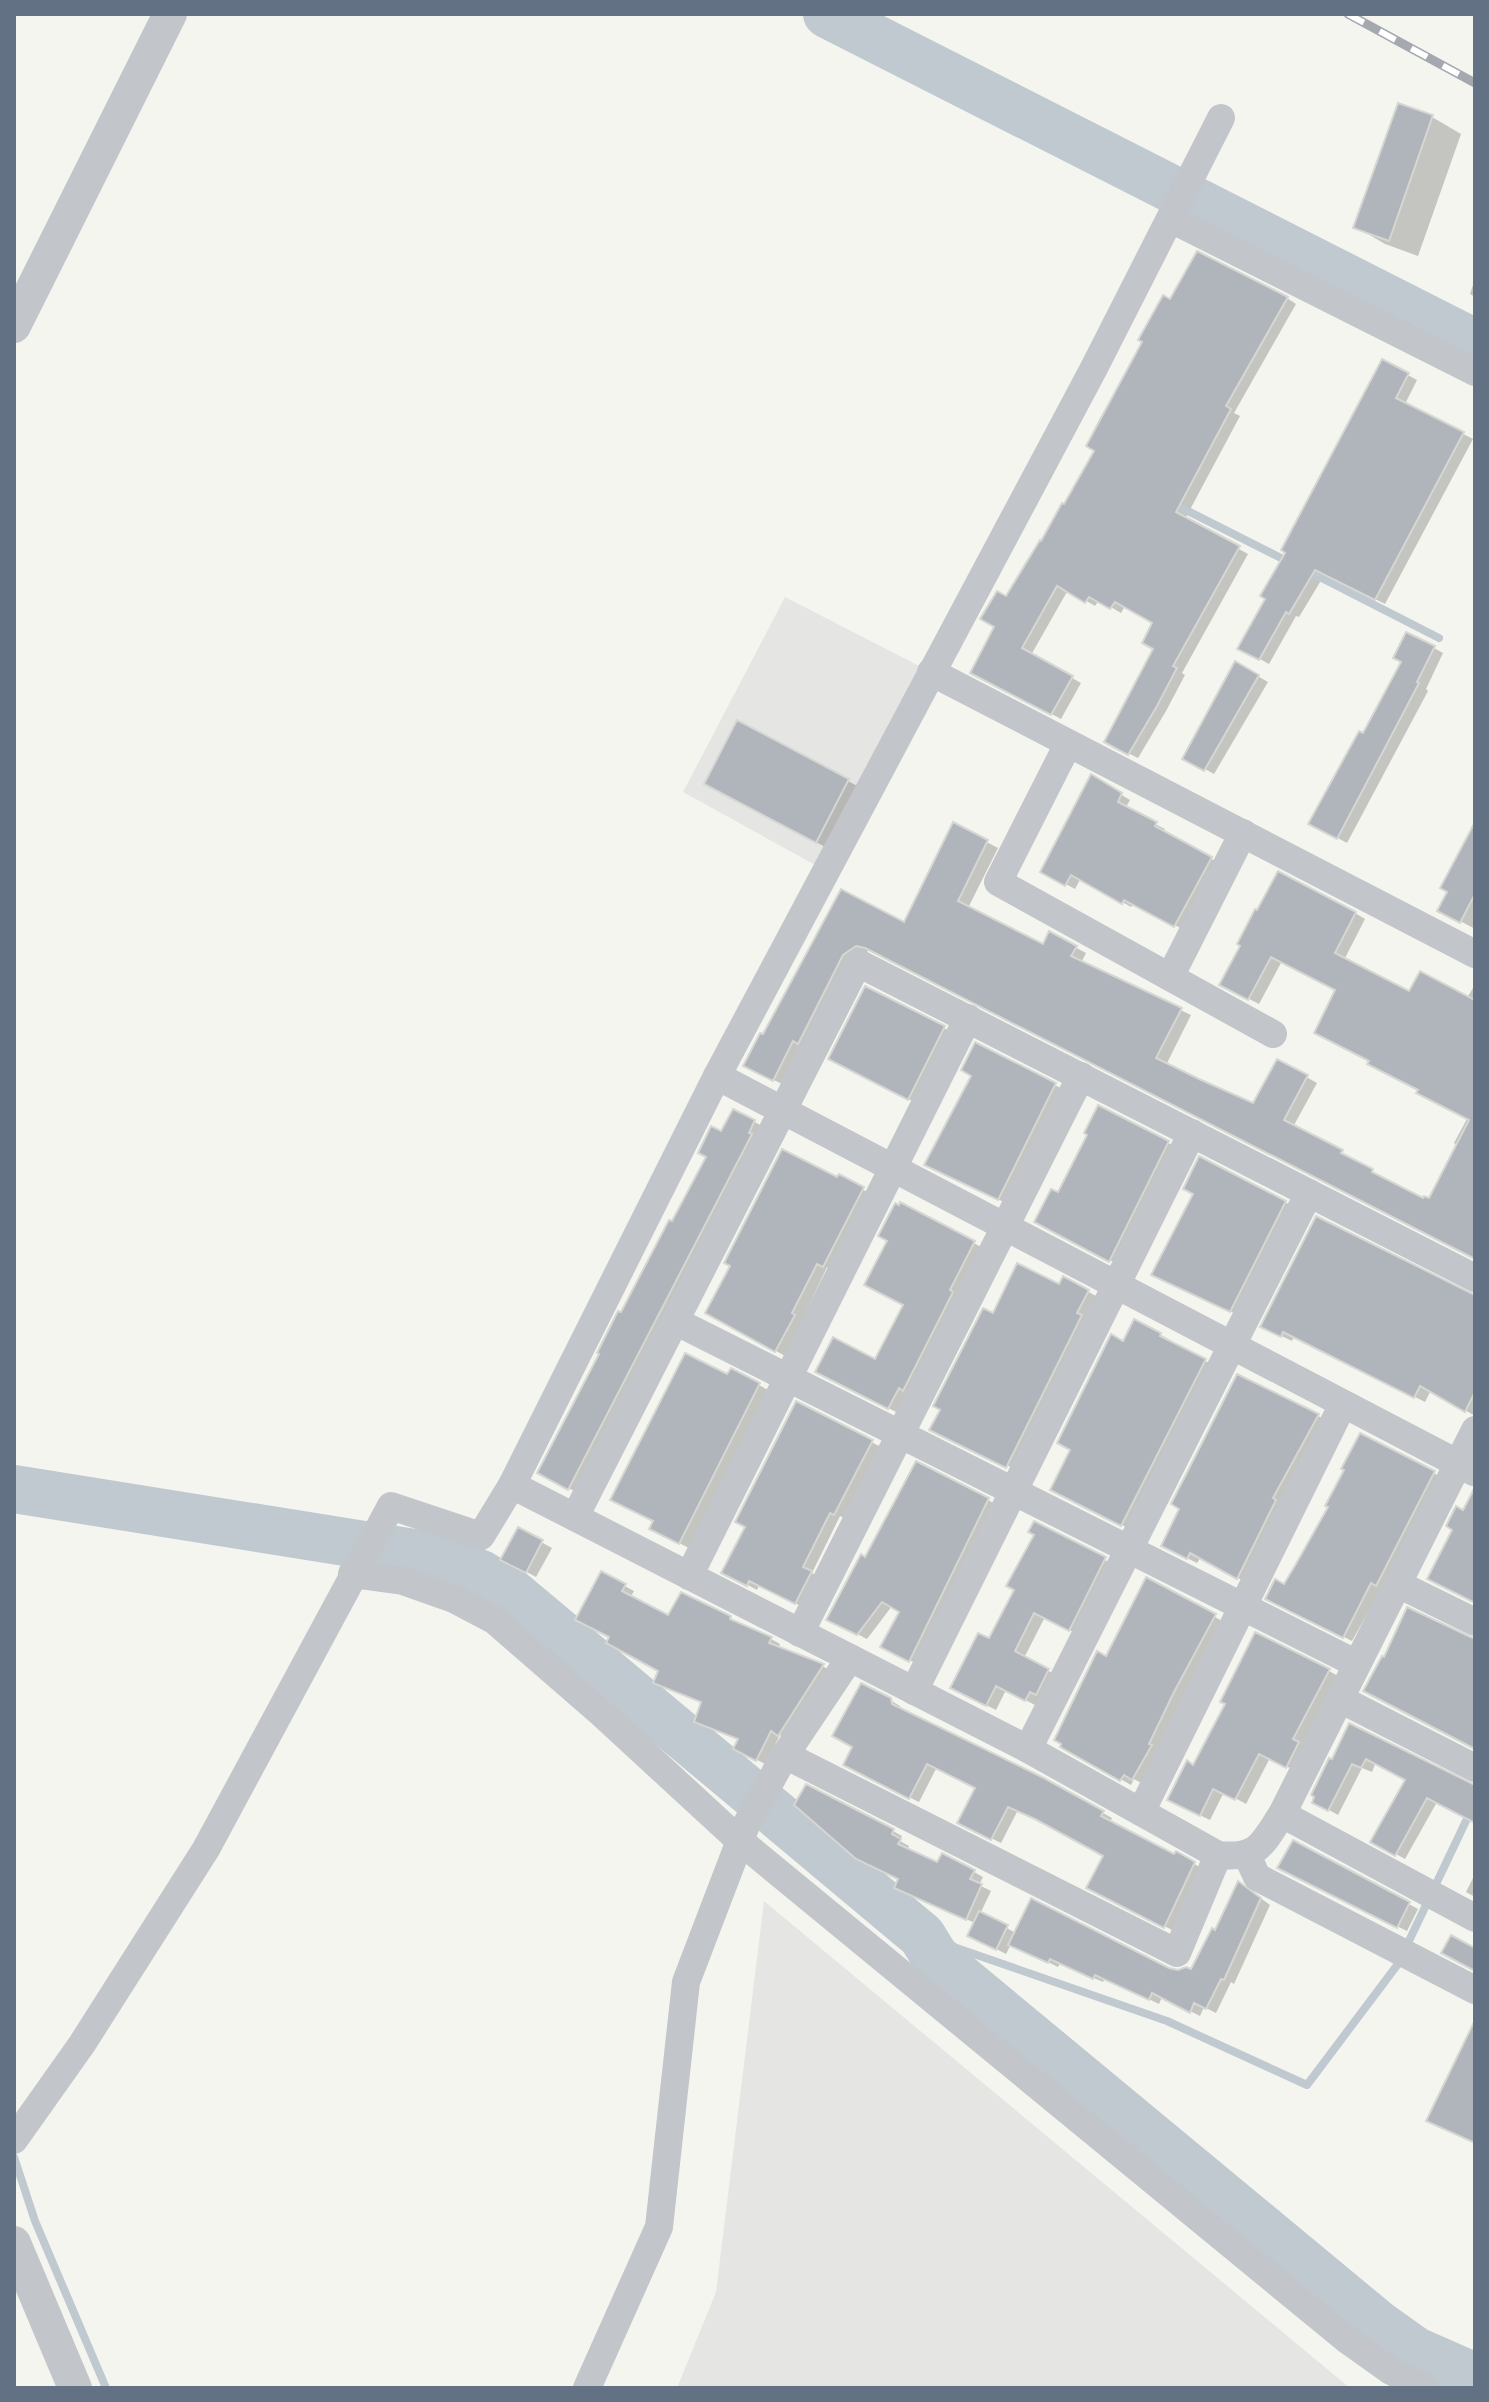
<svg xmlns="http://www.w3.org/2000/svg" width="1489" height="2402" font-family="Inter,sans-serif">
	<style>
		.built { fill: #e5e6e4 }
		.shadow { fill: #0003 }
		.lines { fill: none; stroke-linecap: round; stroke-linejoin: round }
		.stream { stroke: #bfc9cf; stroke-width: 8 }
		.river { stroke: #bfc9cf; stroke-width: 48 }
		.building { fill: #afb5bb; stroke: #d6d6d3; stroke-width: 2 }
		.minor { stroke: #c2c5c9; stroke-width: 28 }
		.tertiary { stroke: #c2c5c9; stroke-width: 34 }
		.rail-casing { stroke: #a4a9b0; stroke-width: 9 }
		.rail { stroke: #fff; stroke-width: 6; stroke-dasharray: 18; stroke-linecap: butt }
	</style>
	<rect width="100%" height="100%" fill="#f5f5f0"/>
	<g class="built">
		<path d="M 785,597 L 931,672 L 826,871 L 683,792 Z"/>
		<path d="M 764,1901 L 1350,2388 L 677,2388 L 716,2292 Z"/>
	</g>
	<g class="shadow">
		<path d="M 1432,117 L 1461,134 L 1418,256 L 1385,244 L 1356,227 Z"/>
		<path d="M 1475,279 L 1475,297 L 1470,294 Z"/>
		<path d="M 1287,298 L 1296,304 L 1234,413 L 1240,416 L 1185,519 L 1248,554 L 1182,673 L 1185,675 L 1166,711 L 1138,758 L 1106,742 L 1155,649 L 1155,623 L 1125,606 L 1121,613 L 1099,600 L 1095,606 L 1068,590 L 1031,655 L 1081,683 L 1061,719 L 982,677 L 1007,599 L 1097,450 L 1170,301 Z"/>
		<path d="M 1383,362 L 1417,380 L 1405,404 L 1473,439 L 1385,604 L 1325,574 L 1299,617 L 1296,616 L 1269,664 L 1240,648 L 1268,599 L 1287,552 Z"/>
		<path d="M 1434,648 L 1443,653 L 1426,689 L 1428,691 L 1347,843 L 1310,823 L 1364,736 Z"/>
		<path d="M 1236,664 L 1268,682 L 1214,774 L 1185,758 Z"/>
		<path d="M 1092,777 L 1130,800 L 1125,809 L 1165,829 L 1163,832 L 1219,863 L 1184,930 L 1134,903 L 1131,907 L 1081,878 L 1075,889 L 1043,872 Z"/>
		<path d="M 848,781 L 863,789 L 831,850 L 721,792 Z"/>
		<path d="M 954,825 L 998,848 L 968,908 L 1044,946 L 1050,934 L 1086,953 L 1081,963 L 1191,1015 L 1166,1065 L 1254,1106 L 1278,1061 L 1317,1083 L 1293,1127 L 1352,1158 L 1350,1160 L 1383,1177 L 1382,1179 L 1424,1200 L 1430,1201 L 1458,1146 L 1454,1143 L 1468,1117 L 1338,990 L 1282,961 L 1259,1004 L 1232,990 L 1242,945 L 1355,913 L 1365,919 L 1344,960 L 1410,993 L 1467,998 L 1473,988 L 1475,988 L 1475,1257 L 877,952 L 868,951 L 854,960 L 784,1085 L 756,1071 L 764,1037 L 841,892 L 905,925 Z"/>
		<path d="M 1475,842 L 1475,929 L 1440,910 Z"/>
		<path d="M 944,1028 L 953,1034 L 918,1104 L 831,1058 Z"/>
		<path d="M 1055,1085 L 1064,1090 L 1008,1204 L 936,1170 Z"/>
		<path d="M 734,1111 L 764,1127 L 578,1493 L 540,1473 L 622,1315 Z"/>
		<path d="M 1090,1135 L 1168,1143 L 1178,1148 L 1119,1265 L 1037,1221 L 1058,1195 Z"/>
		<path d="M 839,1177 L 873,1195 L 833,1271 L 827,1267 L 785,1356 L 708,1312 Z"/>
		<path d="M 1285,1202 L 1295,1208 L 1240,1316 L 1163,1279 Z"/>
		<path d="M 901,1204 L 983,1248 L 898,1413 L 827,1377 L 876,1361 L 906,1305 L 890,1240 Z"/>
		<path d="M 1064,1279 L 1098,1297 L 1017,1470 L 941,1434 L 993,1315 L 1060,1286 Z"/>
		<path d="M 1475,1297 L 1475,1416 L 1431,1390 L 1425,1402 L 1294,1336 L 1292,1341 L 1273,1332 Z"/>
		<path d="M 1135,1321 L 1170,1340 L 1169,1342 L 1215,1366 L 1132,1530 L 1062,1495 L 1073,1450 Z"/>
		<path d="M 1238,1376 L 1328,1421 L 1247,1583 L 1201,1557 L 1197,1563 L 1173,1551 Z"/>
		<path d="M 728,1377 L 759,1385 L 768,1390 L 689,1548 L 661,1534 Z"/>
		<path d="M 797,1404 L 881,1447 L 844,1518 L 840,1516 L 812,1573 L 820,1578 L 805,1608 L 759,1585 L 757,1590 L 724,1572 L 748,1527 Z"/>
		<path d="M 1361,1436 L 1443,1478 L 1352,1641 L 1277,1603 L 1330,1506 Z"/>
		<path d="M 988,1500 L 997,1505 L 920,1665 L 892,1652 L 901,1612 L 892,1606 L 867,1639 L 838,1624 L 866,1559 Z"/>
		<path d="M 519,1530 L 552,1548 L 536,1577 L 503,1559 Z"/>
		<path d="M 1036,1535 L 1115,1564 L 1079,1635 L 1045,1617 L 1024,1658 L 1058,1676 L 1035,1705 L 1006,1690 L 996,1710 L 962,1693 L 1016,1590 Z"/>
		<path d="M 602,1574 L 634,1591 L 630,1598 L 669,1618 L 682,1595 L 771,1639 L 780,1644 L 778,1648 L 831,1670 L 787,1739 L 780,1735 L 765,1764 L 744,1753 L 740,1739 L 696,1722 L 703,1702 L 611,1637 Z"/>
		<path d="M 1147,1580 L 1224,1622 L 1143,1784 L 1134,1779 L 1131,1785 L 1062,1746 Z"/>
		<path d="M 1329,1671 L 1338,1676 L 1296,1771 L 1270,1758 L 1246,1804 L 1224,1792 L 1210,1820 L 1179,1805 L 1194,1768 Z"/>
		<path d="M 890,1700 L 900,1706 L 901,1711 L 1103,1813 L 1112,1818 L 1110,1822 L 1175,1857 L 1177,1854 L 1203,1869 L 1174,1931 L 1098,1892 L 1105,1856 L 1018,1810 L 1001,1843 L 969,1827 L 978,1788 L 937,1767 L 919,1802 L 854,1770 Z"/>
		<path d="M 1350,1725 L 1376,1762 L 1372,1772 L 1362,1768 L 1338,1815 L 1324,1807 L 1333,1762 Z"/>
		<path d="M 1414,1768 L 1475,1800 L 1475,1812 L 1437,1802 L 1405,1859 L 1373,1841 Z"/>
		<path d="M 893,1831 L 902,1836 L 900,1841 L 909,1846 L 907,1851 L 938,1865 L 974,1872 L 983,1877 L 979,1885 L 991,1891 L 980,1914 L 1016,1933 L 1169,1970 L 1192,1972 L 1216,1933 L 1248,1889 L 1270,1905 L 1234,1984 L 1231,1982 L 1216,2013 L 1204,2007 L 1200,2016 L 1162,1997 L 1159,2004 L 1105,1978 L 1103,1982 L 1060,1963 L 1058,1967 L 1011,1944 L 1006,1954 L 979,1940 L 975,1923 L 906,1893 L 900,1879 L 868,1864 Z"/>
		<path d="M 1294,1843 L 1418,1909 L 1407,1931 L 1289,1873 Z"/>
		<path d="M 1475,1874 L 1475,1897 L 1466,1892 Z"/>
	</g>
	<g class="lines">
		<g class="stream">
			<path d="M 1172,503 L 1289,562"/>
			<path d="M 1304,569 L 1439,638"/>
			<path d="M 922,1936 L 1167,2021 L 1307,2085 L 1398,1964 L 1475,1802"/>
			<path d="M 14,2157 L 35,2221 L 106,2388"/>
		</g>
		<g class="river">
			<path d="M 827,14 L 1475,343"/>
			<path d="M 14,1489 L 439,1557 L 481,1574 L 512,1593 L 922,1936 L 935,1957 L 1378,2324 L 1416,2351 L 1475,2377"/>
		</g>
	</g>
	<g class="building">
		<path d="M 1398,103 L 1433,115 L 1389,241 L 1353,228 Z"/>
		<path d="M 1197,251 L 1288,297 L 1226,406 L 1231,409 L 1176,512 L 1240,546 L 1173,666 L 1177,668 L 1157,706 L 1128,755 L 1104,742 L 1153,649 L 1142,643 L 1152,623 L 1115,602 L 1110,609 L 1089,597 L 1085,603 L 1057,586 L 1022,648 L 1073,676 L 1051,715 L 970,673 L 994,627 L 980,619 L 997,591 L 1006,596 L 1040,540 L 1041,541 L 1062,503 L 1064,504 L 1094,451 L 1086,446 L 1142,342 L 1138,340 L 1163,295 L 1170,299 Z"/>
		<path d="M 1382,359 L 1409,373 L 1396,398 L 1464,432 L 1375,600 L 1315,570 L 1289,614 L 1286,612 L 1259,660 L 1237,649 L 1265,599 L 1260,596 L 1285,553 L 1281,550 Z"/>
		<path d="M 1406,632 L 1435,646 L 1417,682 L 1419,683 L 1337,839 L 1308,824 L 1359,731 L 1363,733 L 1401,662 L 1393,658 Z"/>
		<path d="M 1235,661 L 1259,675 L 1204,771 L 1182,759 Z"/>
		<path d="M 737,720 L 849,779 L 816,843 L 704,784 Z"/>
		<path d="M 1091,774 L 1122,793 L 1118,802 L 1157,822 L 1155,826 L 1212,857 L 1174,927 L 1124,900 L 1122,904 L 1071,875 L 1065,886 L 1040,872 Z"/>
		<path d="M 953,822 L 988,840 L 958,901 L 1043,944 L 1049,931 L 1077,946 L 1071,956 L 1182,1008 L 1156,1058 L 1199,1079 L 1253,1103 L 1277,1059 L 1308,1075 L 1284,1120 L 1343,1150 L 1341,1153 L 1373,1169 L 1372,1172 L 1423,1198 L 1424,1196 L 1429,1198 L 1469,1120 L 1416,1093 L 1418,1090 L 1367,1064 L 1369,1061 L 1314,1033 L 1335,990 L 1271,957 L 1248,1000 L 1219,985 L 1240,946 L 1237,944 L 1255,909 L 1257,910 L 1278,871 L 1356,912 L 1335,953 L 1409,991 L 1420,971 L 1475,1000 L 1475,1259 L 865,948 L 856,946 L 843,955 L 798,1044 L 793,1041 L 773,1081 L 743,1066 L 760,1033 L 763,1034 L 841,889 L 904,922 Z"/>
		<path d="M 1475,822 L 1475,894 L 1460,923 L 1437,911 L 1447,892 L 1440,888 Z"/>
		<path d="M 865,986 L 945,1026 L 908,1100 L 828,1059 Z"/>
		<path d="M 975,1042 L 1056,1083 L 998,1200 L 924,1165 L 971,1076 L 961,1070 Z"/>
		<path d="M 1098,1105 L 1169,1141 L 1109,1262 L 1034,1222 L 1051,1189 L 1058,1192 L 1087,1135 L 1084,1133 Z"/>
		<path d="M 733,1109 L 755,1120 L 749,1133 L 752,1134 L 568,1490 L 537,1473 L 599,1354 L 597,1353 L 618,1311 L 621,1312 L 669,1220 L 672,1221 L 706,1157 L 698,1153 L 711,1126 L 721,1131 Z"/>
		<path d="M 782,1149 L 837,1177 L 839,1174 L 864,1187 L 823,1267 L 817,1264 L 792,1313 L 795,1315 L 775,1352 L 705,1313 L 730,1266 L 724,1263 Z"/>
		<path d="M 1199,1156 L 1286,1201 L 1230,1312 L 1151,1275 L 1193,1194 L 1183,1189 Z"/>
		<path d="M 900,1202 L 975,1241 L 950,1290 L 953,1292 L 903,1391 L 899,1388 L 888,1409 L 815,1372 L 833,1337 L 875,1359 L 903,1305 L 864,1285 L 887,1241 L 878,1236 L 895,1203 L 899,1205 Z"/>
		<path d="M 1316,1216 L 1475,1295 L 1475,1392 L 1465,1412 L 1420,1386 L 1414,1398 L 1283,1332 L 1281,1337 L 1260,1327 Z"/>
		<path d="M 1017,1263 L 1059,1284 L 1063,1276 L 1089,1290 L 1077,1313 L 1082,1315 L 1006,1468 L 929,1430 L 940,1410 L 933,1406 L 983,1308 L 993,1313 Z"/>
		<path d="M 1134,1319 L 1161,1333 L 1160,1336 L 1206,1359 L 1121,1526 L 1050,1490 L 1070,1450 L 1057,1443 L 1111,1334 L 1123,1341 Z"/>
		<path d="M 685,1353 L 727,1374 L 731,1368 L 760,1383 L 679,1544 L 649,1529 L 653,1521 L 610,1500 Z"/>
		<path d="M 1237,1374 L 1319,1414 L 1273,1498 L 1276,1500 L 1237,1579 L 1190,1553 L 1187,1559 L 1161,1546 L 1179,1509 L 1171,1504 Z"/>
		<path d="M 796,1401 L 873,1440 L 834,1515 L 830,1513 L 803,1567 L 812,1571 L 795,1604 L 749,1581 L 747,1586 L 721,1573 L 745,1527 L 735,1522 Z"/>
		<path d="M 1360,1433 L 1435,1471 L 1376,1586 L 1371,1583 L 1343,1638 L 1265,1599 L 1275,1579 L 1284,1584 L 1296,1564 L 1328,1507 L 1325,1506 L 1344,1470 L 1341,1469 Z"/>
		<path d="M 916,1461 L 989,1498 L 909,1662 L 880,1647 L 899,1612 L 882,1602 L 857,1635 L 826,1620 L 861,1554 L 865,1557 Z"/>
		<path d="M 1474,1489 L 1475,1489 L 1475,1603 L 1427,1579 L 1452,1530 L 1446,1526 L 1456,1506 L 1463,1510 Z"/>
		<path d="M 1034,1521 L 1106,1557 L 1069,1631 L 1034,1613 L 1015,1651 L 1049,1669 L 1036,1695 L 1030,1692 L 1025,1701 L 996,1686 L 986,1706 L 950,1688 L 978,1633 L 989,1638 L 1014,1590 L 1006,1586 L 1034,1535 L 1028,1532 Z"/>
		<path d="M 518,1527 L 543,1540 L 526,1573 L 500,1560 Z"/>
		<path d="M 601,1571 L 626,1584 L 622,1591 L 668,1615 L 681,1592 L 731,1616 L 730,1619 L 772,1637 L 769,1643 L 824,1664 L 778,1736 L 771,1731 L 756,1761 L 733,1749 L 738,1739 L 694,1722 L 701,1702 L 653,1683 L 658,1671 L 606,1643 L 609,1637 L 575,1620 Z"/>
		<path d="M 1146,1577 L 1216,1614 L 1174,1692 L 1149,1744 L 1152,1745 L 1132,1780 L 1124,1775 L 1120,1781 L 1060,1747 L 1061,1744 L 1054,1740 L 1097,1651 L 1106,1656 Z"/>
		<path d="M 1407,1607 L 1475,1639 L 1475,1749 L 1363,1691 L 1382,1656 L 1384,1657 Z"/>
		<path d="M 1255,1632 L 1330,1669 L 1293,1739 L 1299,1742 L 1286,1768 L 1259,1754 L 1235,1800 L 1213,1789 L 1200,1816 L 1167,1800 L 1187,1760 L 1193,1765 L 1225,1704 L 1220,1702 Z"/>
		<path d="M 861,1683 L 891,1698 L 892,1704 L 1044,1778 L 1104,1811 L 1101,1816 L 1174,1854 L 1176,1851 L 1195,1862 L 1164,1928 L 1086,1888 L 1103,1856 L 1035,1819 L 1008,1807 L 991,1840 L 957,1823 L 975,1788 L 927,1764 L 909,1799 L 843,1765 L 852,1747 L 832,1736 Z"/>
		<path d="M 1349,1723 L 1475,1785 L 1475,1823 L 1427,1798 L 1395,1856 L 1370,1842 L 1405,1780 L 1366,1759 L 1361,1768 L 1352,1764 L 1328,1811 L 1312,1803 L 1314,1797 L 1311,1795 L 1329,1758 L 1332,1759 Z"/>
		<path d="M 806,1784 L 894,1829 L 892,1834 L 901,1839 L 898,1844 L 937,1862 L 942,1853 L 975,1870 L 970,1879 L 982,1884 L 966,1920 L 894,1888 L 898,1879 L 856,1859 L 794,1805 Z"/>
		<path d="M 1293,1840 L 1410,1902 L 1397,1928 L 1277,1868 Z"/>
		<path d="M 1238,1881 L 1261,1898 L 1224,1980 L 1221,1979 L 1206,2009 L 1194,2003 L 1190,2013 L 1152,1993 L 1149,2000 L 1095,1975 L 1093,1979 L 1050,1959 L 1048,1963 L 1008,1945 L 1031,1898 L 1169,1968 L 1178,1970 L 1186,1967 L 1191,1969 L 1212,1928 L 1215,1930 Z"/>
		<path d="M 979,1911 L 1008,1925 L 996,1950 L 967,1936 Z"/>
		<path d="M 1451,1935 L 1475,1948 L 1475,1971 L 1441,1953 Z"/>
		<path d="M 1475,2020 L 1475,2143 L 1426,2121 Z"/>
	</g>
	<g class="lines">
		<g class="minor">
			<path d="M 1171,219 L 1475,372"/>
			<path d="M 931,672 L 1475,954"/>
			<path d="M 1068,744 L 998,882 L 1273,1034"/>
			<path d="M 1170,977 L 1243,833"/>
			<path d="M 717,1076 L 1474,1472"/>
			<path d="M 675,1321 L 1357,1664"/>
			<path d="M 512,1485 L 1028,1749 L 1218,1855 C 1259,1859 1262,1844 1282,1814 L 1475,1430"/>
			<path d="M 575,1517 L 858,963 L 1475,1278"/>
			<path d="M 352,1574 L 403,1581 L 454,1599 L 494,1620 L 601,1713 L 740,1841 L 1346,2339 L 1391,2371 L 1425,2388"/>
			<path d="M 689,1576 L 968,1018"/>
			<path d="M 1398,1584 L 1475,1622"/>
			<path d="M 800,1633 L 1081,1076"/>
			<path d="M 914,1691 L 1192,1133"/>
			<path d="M 1340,1699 L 1475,1768"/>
			<path d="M 1028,1749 L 1309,1193"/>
			<path d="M 785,1755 L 1177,1953 L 1218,1855"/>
			<path d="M 1141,1812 L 1343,1404"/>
			<path d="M 1282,1814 L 1475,1918"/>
			<path d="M 1247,1855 L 1257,1877 L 1475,1990"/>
			<path d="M 14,2140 L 82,2044 L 206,1849 L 391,1506 L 481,1536 L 512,1485 L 717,1076 L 1094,368 L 1221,118"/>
			<path d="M 587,2388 L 659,2227 L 686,1982 L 746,1825 L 785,1755 L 850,1658"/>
		</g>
		<g class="tertiary">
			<path d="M 14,326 L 170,14"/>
			<path d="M 14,2243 L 75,2388"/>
		</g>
		<defs>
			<path id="rail" d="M 1348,14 L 1475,83"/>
		</defs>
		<use href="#rail" class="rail-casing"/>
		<use href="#rail" class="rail"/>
	</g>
	<rect width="1489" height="2402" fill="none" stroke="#627284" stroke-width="32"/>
</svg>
